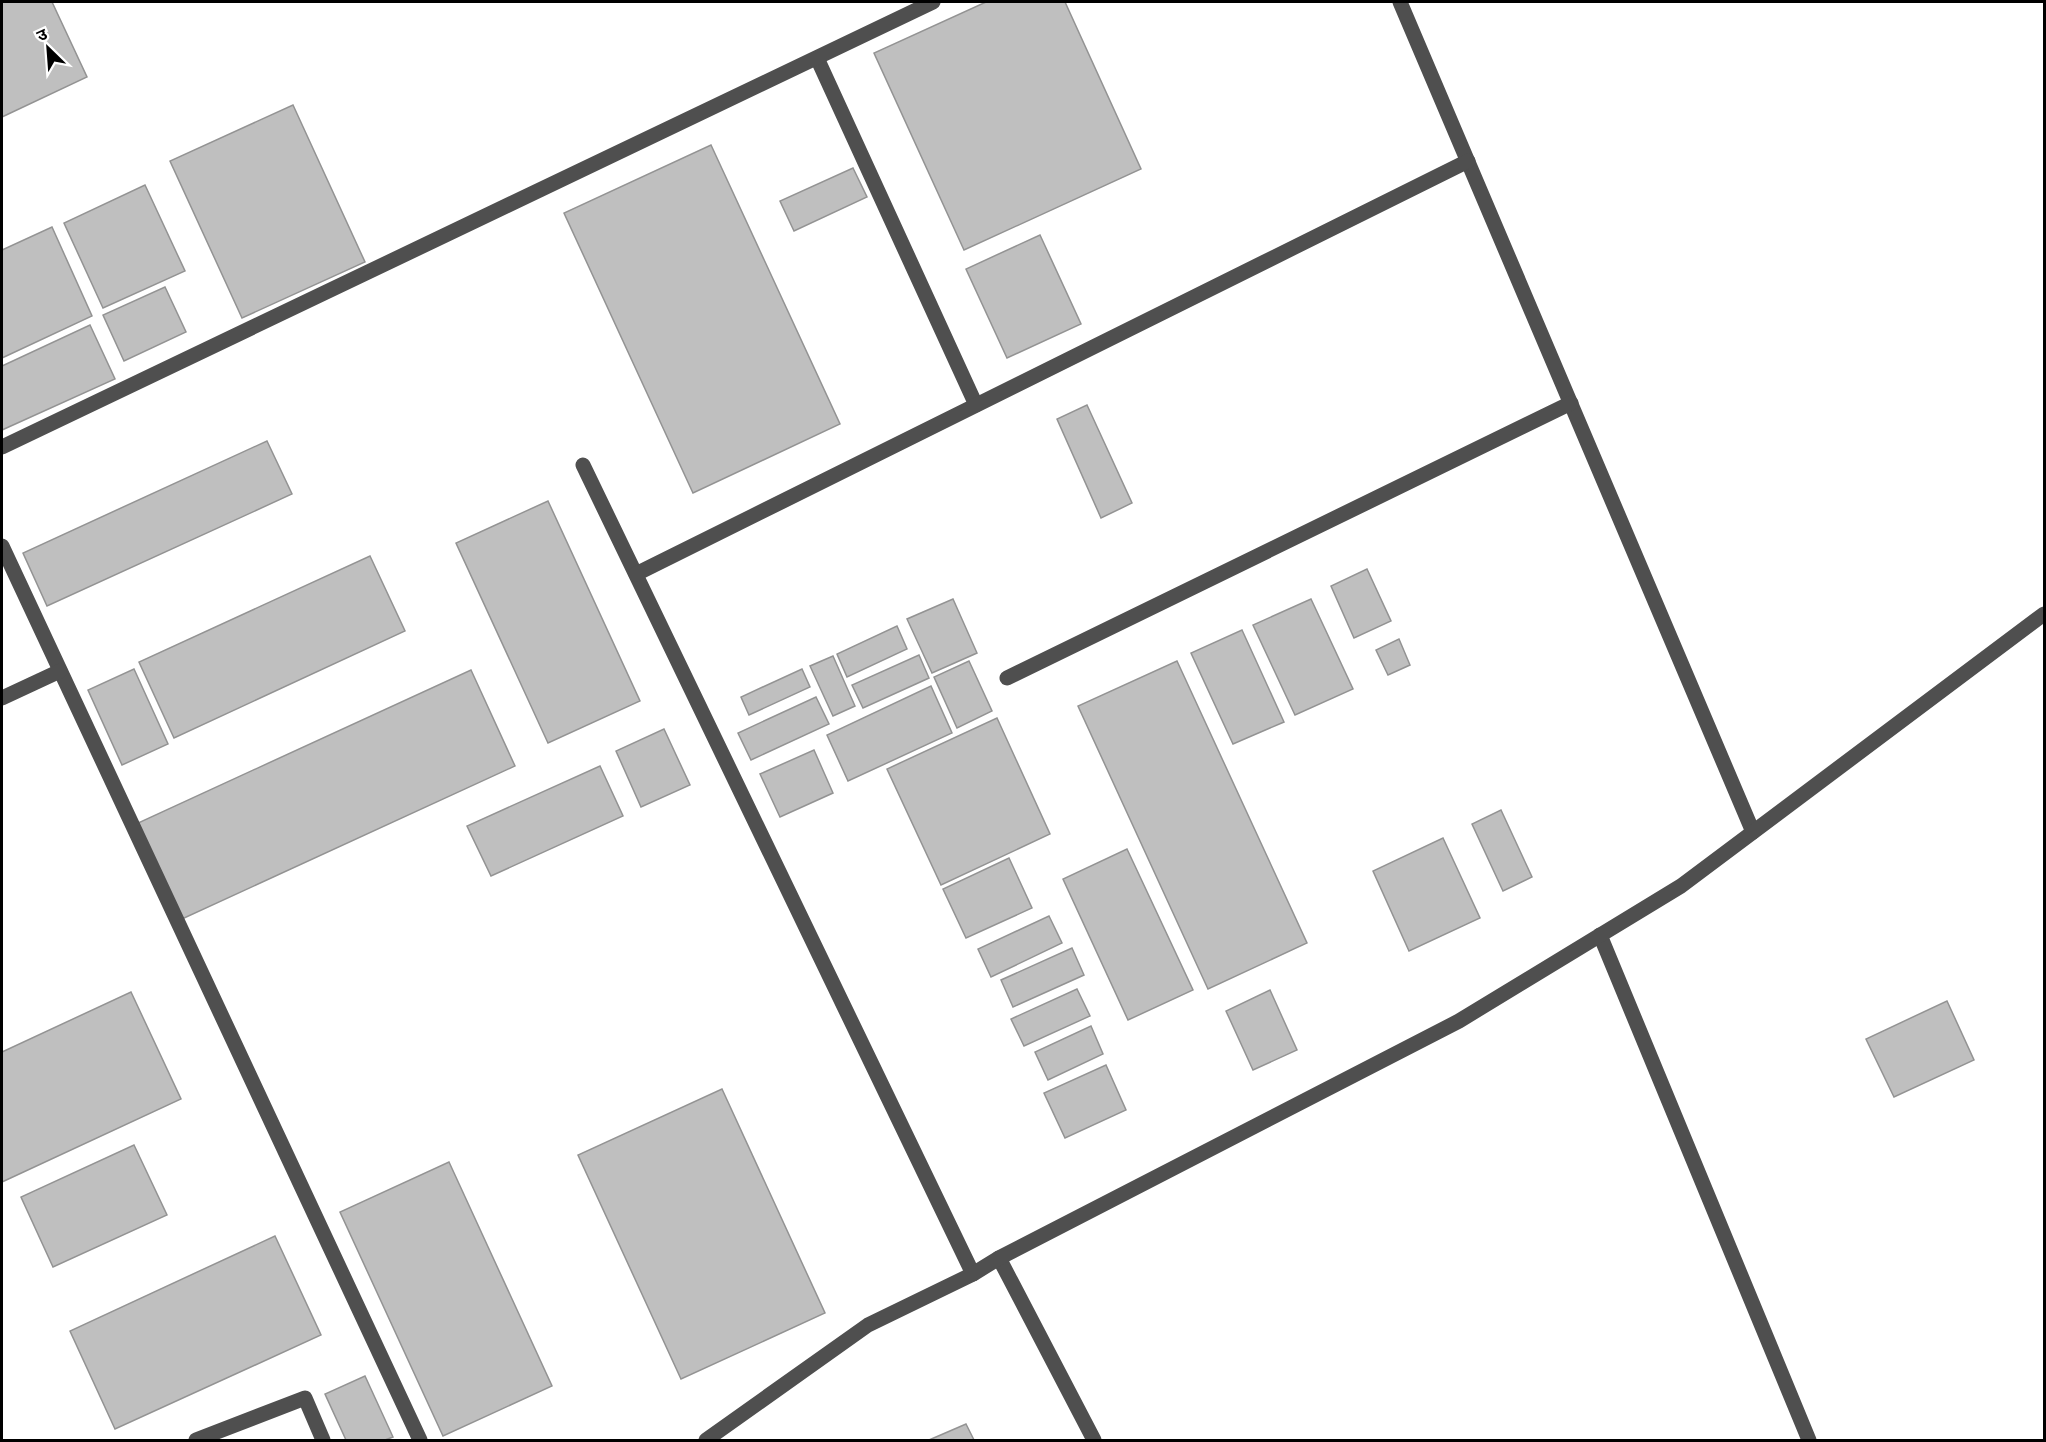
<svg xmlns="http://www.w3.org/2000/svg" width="2046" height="1442" font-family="Raleway,'Noto Sans Devanagari',sans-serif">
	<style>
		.building { fill: #bfbfbf; stroke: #939393; stroke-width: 1.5 }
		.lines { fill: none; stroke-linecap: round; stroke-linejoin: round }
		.minor { stroke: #4f4f4f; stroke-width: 15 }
	</style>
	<rect width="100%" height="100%" fill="#fff"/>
	<g class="building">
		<path d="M 2,2 L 52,2 L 87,77 L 2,117 Z"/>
		<path d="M 986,2 L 1065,2 L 1141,169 L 964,250 L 874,53 Z"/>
		<path d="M 293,105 L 365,262 L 242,318 L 170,161 Z"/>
		<path d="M 711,145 L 840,424 L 693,493 L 564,213 Z"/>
		<path d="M 853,168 L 867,197 L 794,231 L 780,201 Z"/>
		<path d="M 145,185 L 185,271 L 103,308 L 64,223 Z"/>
		<path d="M 52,227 L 92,316 L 2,358 L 2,250 Z"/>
		<path d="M 1040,235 L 1081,324 L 1007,358 L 966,269 Z"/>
		<path d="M 165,287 L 186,332 L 124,361 L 103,315 Z"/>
		<path d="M 90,325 L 115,379 L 2,430 L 2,366 Z"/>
		<path d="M 1087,405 L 1132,503 L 1101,518 L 1057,419 Z"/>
		<path d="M 267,441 L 292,494 L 47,606 L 23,553 Z"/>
		<path d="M 548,501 L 640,701 L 548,743 L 456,543 Z"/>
		<path d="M 370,556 L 405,631 L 174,738 L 139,662 Z"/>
		<path d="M 1367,569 L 1391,621 L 1354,638 L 1331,586 Z"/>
		<path d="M 953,599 L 977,653 L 932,673 L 907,619 Z"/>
		<path d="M 1311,599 L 1353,689 L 1295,715 L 1253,625 Z"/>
		<path d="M 897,626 L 907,649 L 847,677 L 837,654 Z"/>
		<path d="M 1242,630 L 1284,722 L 1233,744 L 1191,653 Z"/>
		<path d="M 1399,639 L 1410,665 L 1388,675 L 1376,650 Z"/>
		<path d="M 919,655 L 929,678 L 863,708 L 852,685 Z"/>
		<path d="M 833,656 L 855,706 L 833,716 L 810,666 Z"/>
		<path d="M 969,661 L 992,711 L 957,728 L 934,677 Z"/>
		<path d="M 1177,661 L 1307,943 L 1208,989 L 1078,706 Z"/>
		<path d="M 134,669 L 168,744 L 122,765 L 88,690 Z"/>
		<path d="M 802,669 L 810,687 L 749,715 L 741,697 Z"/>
		<path d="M 471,670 L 515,766 L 182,919 L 138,823 Z"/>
		<path d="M 931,686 L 952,733 L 848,781 L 827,735 Z"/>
		<path d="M 816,697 L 829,724 L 751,760 L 738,733 Z"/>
		<path d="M 997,718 L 1050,834 L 941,885 L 887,769 Z"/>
		<path d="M 664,729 L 690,785 L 641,807 L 616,751 Z"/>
		<path d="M 814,750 L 833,793 L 780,817 L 760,774 Z"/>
		<path d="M 600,766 L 623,816 L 491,876 L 467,826 Z"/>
		<path d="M 1501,810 L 1532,877 L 1503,891 L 1472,824 Z"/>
		<path d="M 1443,838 L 1480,918 L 1409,951 L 1373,871 Z"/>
		<path d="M 1127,849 L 1193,990 L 1128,1020 L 1063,879 Z"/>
		<path d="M 1009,858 L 1032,908 L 966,938 L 943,889 Z"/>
		<path d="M 1049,916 L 1062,943 L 991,977 L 978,949 Z"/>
		<path d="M 1072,948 L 1084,975 L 1013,1007 L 1001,980 Z"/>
		<path d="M 1077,989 L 1090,1016 L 1024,1046 L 1011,1019 Z"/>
		<path d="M 1270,990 L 1297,1050 L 1253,1070 L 1226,1011 Z"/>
		<path d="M 131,992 L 181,1099 L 2,1182 L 2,1052 Z"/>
		<path d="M 1947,1001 L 1974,1060 L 1894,1097 L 1866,1039 Z"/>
		<path d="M 1091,1026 L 1103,1054 L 1048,1080 L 1035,1052 Z"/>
		<path d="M 1106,1065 L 1126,1110 L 1065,1138 L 1044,1093 Z"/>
		<path d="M 722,1089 L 825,1313 L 681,1379 L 578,1155 Z"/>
		<path d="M 134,1145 L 167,1215 L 53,1267 L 21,1197 Z"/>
		<path d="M 449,1162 L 552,1386 L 443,1436 L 340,1212 Z"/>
		<path d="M 275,1236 L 321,1335 L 115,1429 L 70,1331 Z"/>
		<path d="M 365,1376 L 393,1437 L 385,1440 L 346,1440 L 325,1394 Z"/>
		<path d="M 966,1424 L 974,1440 L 929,1440 Z"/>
	</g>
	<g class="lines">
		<g class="minor">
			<path d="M 1400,2 L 1753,832"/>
			<path d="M 817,58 L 976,405"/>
			<path d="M 2,447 L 933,2"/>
			<path d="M 583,465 L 973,1274"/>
			<path d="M 2,546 L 420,1440"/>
			<path d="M 636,574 L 1468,161"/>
			<path d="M 1007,678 L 1571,403"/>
			<path d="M 2,698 L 60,671"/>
			<path d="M 1600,935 L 1809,1440"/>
			<path d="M 999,1258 L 1094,1440"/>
			<path d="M 196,1440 L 305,1398 L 323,1440"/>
			<path d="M 706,1440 L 868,1325 L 973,1274 L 999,1258 L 1459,1021 L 1681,886 L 2044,614"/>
		</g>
	</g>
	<rect width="2046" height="1442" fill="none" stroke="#000000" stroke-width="6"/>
	<g transform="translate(48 48) rotate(335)" stroke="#ffffff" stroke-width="4.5" paint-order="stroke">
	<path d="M0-4.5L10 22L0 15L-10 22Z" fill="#000000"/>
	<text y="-9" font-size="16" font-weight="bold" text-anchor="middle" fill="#000000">उ</text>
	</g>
</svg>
